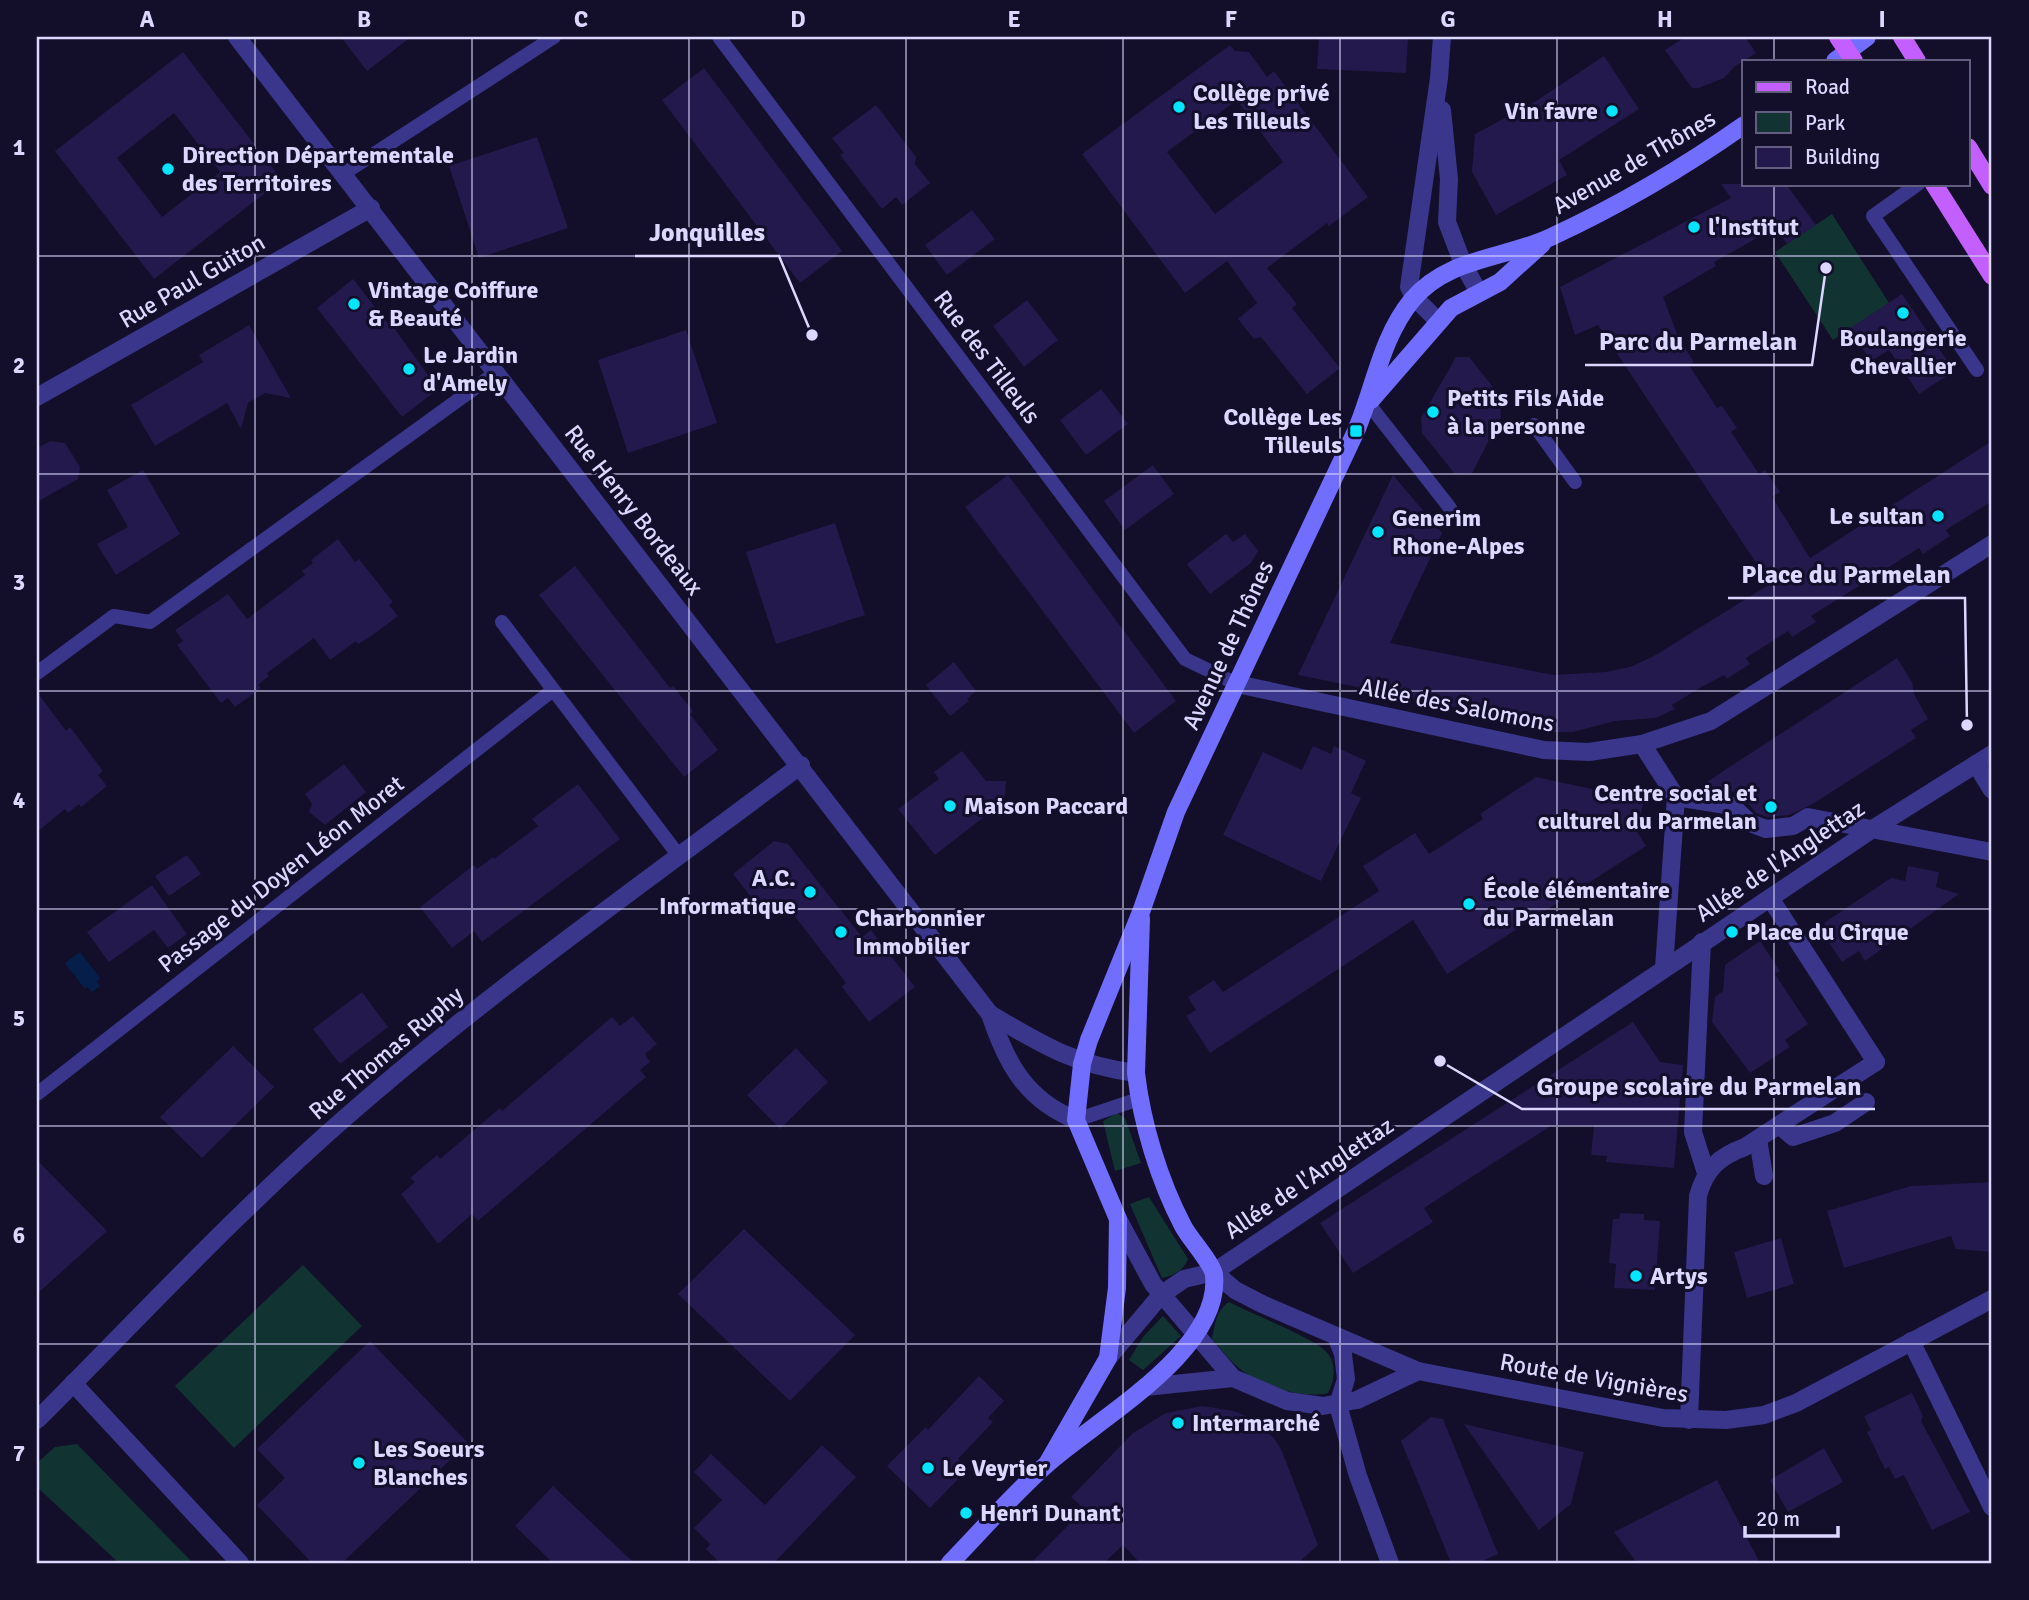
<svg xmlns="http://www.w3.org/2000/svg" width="2029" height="1600" font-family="Signika,sans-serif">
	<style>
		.green { fill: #113433 }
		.water { fill: #061f4a }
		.building { fill: #23194c; fill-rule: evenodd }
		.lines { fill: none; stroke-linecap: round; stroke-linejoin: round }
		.service { stroke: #39368c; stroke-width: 14 }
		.pedestrian { stroke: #39368c; stroke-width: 18 }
		.minor { stroke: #39368c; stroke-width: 18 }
		.tertiary { stroke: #39368c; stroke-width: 18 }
		.secondary { stroke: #716eff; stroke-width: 18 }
		.primary { stroke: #c35eff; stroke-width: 18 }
		.grid { fill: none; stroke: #dbd7ff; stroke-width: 2; stroke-opacity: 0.55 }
		.poi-dot { fill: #03e5ff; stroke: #130e29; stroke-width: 2.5 }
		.labels { text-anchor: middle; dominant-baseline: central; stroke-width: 6; stroke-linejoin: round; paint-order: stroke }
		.poi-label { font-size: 24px; font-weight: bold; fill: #dbd7ff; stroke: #130e29; text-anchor: start }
		.street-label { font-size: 24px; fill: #dbd7ff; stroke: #130e29 }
		.leader { fill: none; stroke: #dbd7ff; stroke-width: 2.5 }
		.callout-dot { fill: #dbd7ff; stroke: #130e29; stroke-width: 2.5 }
		.callout-label { font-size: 26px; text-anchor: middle; font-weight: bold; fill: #dbd7ff; stroke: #130e29; stroke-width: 6; stroke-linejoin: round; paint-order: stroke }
		.neatline { fill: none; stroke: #dbd7ff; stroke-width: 2.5 }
		.grid-label { font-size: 23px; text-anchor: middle; font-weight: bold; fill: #dbd7ff }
	</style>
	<rect width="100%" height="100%" fill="#130e29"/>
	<g class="green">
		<path d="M 1832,214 L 1889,303 L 1833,340 L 1775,252 Z"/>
		<path d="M 1117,1113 L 1125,1118 L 1141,1163 L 1115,1171 L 1103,1121 Z"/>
		<path d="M 1149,1197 L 1188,1259 C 1184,1270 1173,1276 1162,1278 L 1130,1204 Z"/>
		<path d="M 303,1265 L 362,1326 L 234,1448 L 175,1386 Z"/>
		<path d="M 1229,1302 C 1254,1315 1302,1333 1322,1348 C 1337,1359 1336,1378 1328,1393 C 1302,1399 1259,1386 1239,1368 C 1229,1360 1221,1349 1212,1339 C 1215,1325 1216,1310 1229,1302 Z"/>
		<path d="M 1163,1316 L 1181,1336 L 1143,1370 L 1129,1360 L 1143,1337 Z"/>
		<path d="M 77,1444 L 193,1563 L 119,1563 L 37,1487 L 37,1463 L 55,1447 Z"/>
	</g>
	<path class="water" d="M 80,952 L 100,978 L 97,981 L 100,986 L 92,992 L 88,987 L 85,989 L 65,963 Z"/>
	<g class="building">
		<path d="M 341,37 L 411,37 L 367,71 Z"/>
		<path d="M 1319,37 L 1408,37 L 1406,73 L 1317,69 Z"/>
		<path d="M 1685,37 L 1745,37 L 1756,53 L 1735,66 L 1724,78 L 1699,88 L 1692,88 L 1665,50 Z"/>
		<path d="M 1230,45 L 1235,51 L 1249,52 L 1267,77 L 1274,71 L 1368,197 L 1329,226 L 1327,223 L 1267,268 L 1297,304 L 1292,308 L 1340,368 L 1307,394 L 1261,337 L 1254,339 L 1238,319 L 1257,303 L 1227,261 L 1185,293 L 1082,154 ZM 1237,100 L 1283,162 L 1215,214 L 1167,152 Z"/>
		<path d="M 183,52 L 282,180 L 154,279 L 55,151 ZM 174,113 L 220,172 L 162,217 L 117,158 Z"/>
		<path d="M 1604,56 L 1639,109 L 1559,160 L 1567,175 L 1496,215 L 1472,172 L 1475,134 L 1533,103 Z"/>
		<path d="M 704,68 L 842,251 L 800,283 L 662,100 Z"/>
		<path d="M 876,105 L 916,157 L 915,164 L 930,183 L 902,205 L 896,197 L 882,209 L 840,155 L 844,153 L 832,138 Z"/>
		<path d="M 537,137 L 568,228 L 479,258 L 449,166 Z"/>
		<path d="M 1721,184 L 1786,184 L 1816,225 L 1787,244 L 1775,228 L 1714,262 L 1716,266 L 1663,297 L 1679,339 L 1694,362 L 1689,365 L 1717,408 L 1722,406 L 1737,428 L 1731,432 L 1759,474 L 1765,470 L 1780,492 L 1772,497 L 1810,558 L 1992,441 L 1992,501 L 1946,530 L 1950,536 L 1923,554 L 1919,548 L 1811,616 L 1816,622 L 1792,637 L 1788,631 L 1746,658 L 1750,664 L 1727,679 L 1724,675 L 1698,689 L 1672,705 L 1675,709 L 1656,718 L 1615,721 L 1573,732 L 1553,732 L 1553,727 L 1298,675 L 1393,475 L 1442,533 L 1390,643 L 1554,675 L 1605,672 L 1630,667 L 1654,656 L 1770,584 L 1598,325 L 1575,335 L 1560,287 L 1731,198 Z"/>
		<path d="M 972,210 L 995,239 L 947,275 L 925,245 Z"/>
		<path d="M 353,279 L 390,326 L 392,325 L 438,389 L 402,417 L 317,308 Z"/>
		<path d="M 1902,294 L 1954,371 L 1919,394 L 1889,350 L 1871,361 L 1849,329 Z"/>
		<path d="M 1027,300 L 1058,340 L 1024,367 L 993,326 Z"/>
		<path d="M 249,325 L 291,398 L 265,393 L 248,403 L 241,429 L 227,403 L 155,446 L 131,405 L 203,362 L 199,355 Z"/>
		<path d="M 686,330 L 717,423 L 628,453 L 598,360 Z"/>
		<path d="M 1456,357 L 1469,357 L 1500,396 L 1501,417 L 1472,473 L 1455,474 L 1422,433 L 1421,418 Z"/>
		<path d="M 1101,389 L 1128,424 L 1086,455 L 1060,420 Z"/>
		<path d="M 51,441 L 65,443 L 80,467 L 78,479 L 37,502 L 37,448 Z"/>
		<path d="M 1153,465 L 1174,494 L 1125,530 L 1104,501 Z"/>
		<path d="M 143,470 L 180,534 L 116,575 L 97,544 L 128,527 L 107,490 Z"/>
		<path d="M 1008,475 L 1176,701 L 1134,733 L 965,507 Z"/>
		<path d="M 835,523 L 865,615 L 776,644 L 746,552 Z"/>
		<path d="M 1226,534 L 1233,542 L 1245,534 L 1258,551 L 1251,563 L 1210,594 L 1187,564 Z"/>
		<path d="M 338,539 L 355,562 L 359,559 L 393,602 L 389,605 L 398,616 L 370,637 L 358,644 L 356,641 L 330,660 L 314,638 L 267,673 L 269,676 L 258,685 L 261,688 L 235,707 L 228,698 L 221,703 L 177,645 L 183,641 L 175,630 L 228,594 L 247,619 L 305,575 L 302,571 L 313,563 L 311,560 Z"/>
		<path d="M 575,566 L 670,688 L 673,686 L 693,711 L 690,714 L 718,750 L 684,777 L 539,595 Z"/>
		<path d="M 1897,658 L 1912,682 L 1914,694 L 1928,719 L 1911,730 L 1916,738 L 1811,805 L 1789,815 L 1767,817 L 1756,813 L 1740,793 L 1702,785 Z"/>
		<path d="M 954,662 L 976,691 L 967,699 L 969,701 L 950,716 L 926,685 Z"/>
		<path d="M 37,692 L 66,731 L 70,727 L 103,771 L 98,775 L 107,786 L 81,807 L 79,804 L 68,813 L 65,809 L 37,832 Z"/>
		<path d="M 1313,746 L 1331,754 L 1334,746 L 1366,761 L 1351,793 L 1361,798 L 1321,881 L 1223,835 L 1263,752 L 1302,770 Z"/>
		<path d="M 962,751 L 986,781 L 1006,781 L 1005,795 L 1003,802 L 935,855 L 898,809 L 939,779 L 934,772 Z"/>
		<path d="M 344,764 L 366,792 L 325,825 L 309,812 L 312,804 L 305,794 Z"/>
		<path d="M 1536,777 L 1644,800 L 1637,832 L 1646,846 L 1447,974 L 1413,920 L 1210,1053 L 1186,1016 L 1196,1010 L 1188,997 L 1214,980 L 1223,992 L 1379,891 L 1363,866 L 1415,833 L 1429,854 L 1483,819 L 1480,814 Z"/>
		<path d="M 578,784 L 620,839 L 482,942 L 474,931 L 452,948 L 420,907 L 474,865 L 477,869 L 493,857 L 494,859 L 538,826 L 532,819 Z"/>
		<path d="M 774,841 L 788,844 L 862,937 L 871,930 L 915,987 L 869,1022 L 842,987 L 846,983 L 787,906 L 769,920 L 733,874 Z"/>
		<path d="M 187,855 L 201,874 L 169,896 L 155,876 Z"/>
		<path d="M 1908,866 L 1939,872 L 1936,887 L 1959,894 L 1865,961 L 1859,951 L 1842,962 L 1822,932 L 1827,929 L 1824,923 L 1891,878 L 1905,881 Z"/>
		<path d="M 152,885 L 187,934 L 168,948 L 154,930 L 109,962 L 87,932 Z"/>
		<path d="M 1760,941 L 1780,971 L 1775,974 L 1808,1024 L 1785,1040 L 1790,1047 L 1750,1073 L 1712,1022 L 1715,997 L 1723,991 L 1725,965 Z"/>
		<path d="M 362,992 L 388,1027 L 340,1064 L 313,1029 Z"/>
		<path d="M 633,1016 L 657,1044 L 645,1054 L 650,1062 L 640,1070 L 646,1077 L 478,1221 L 472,1214 L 438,1244 L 401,1194 L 415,1182 L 410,1178 L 437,1155 L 440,1159 L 500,1108 L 502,1111 L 612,1017 L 620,1026 Z"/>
		<path d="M 1633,1022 L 1660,1062 L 1683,1065 L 1674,1168 L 1606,1162 L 1607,1156 L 1591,1155 L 1594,1125 L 1552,1125 L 1424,1208 L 1433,1222 L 1353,1273 L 1320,1223 Z"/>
		<path d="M 233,1046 L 274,1087 L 202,1158 L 160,1117 Z"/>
		<path d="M 796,1048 L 828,1082 L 780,1129 L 747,1095 Z"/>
		<path d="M 37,1160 L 107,1231 L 37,1294 Z"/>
		<path d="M 1992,1182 L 1992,1252 L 1956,1249 L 1951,1236 L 1844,1268 L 1827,1211 L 1911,1186 Z"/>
		<path d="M 1620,1213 L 1644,1214 L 1644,1220 L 1660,1221 L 1655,1290 L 1614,1288 L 1616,1264 L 1609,1263 L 1613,1219 L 1619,1219 Z"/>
		<path d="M 744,1229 L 855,1335 L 790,1401 L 678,1294 Z"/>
		<path d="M 1781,1238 L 1794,1284 L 1747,1298 L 1734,1252 Z"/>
		<path d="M 370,1341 L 468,1443 L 342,1563 L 312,1563 L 257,1505 L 285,1478 L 257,1449 Z"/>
		<path d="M 979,1376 L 1004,1401 L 988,1418 L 993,1422 L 958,1459 L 968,1469 L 930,1508 L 887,1466 L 926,1427 L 928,1430 Z"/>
		<path d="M 1912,1393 L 1923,1416 L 1921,1421 L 1970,1512 L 1932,1530 L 1904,1475 L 1895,1479 L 1889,1467 L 1885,1469 L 1867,1432 L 1871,1430 L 1864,1416 Z"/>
		<path d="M 1202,1406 L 1234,1411 L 1250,1418 L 1274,1438 L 1282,1451 L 1318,1545 L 1298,1563 L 1140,1563 L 1123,1545 L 1104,1563 L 1031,1563 L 1084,1509 L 1071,1497 L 1133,1433 L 1166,1413 Z"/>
		<path d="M 1431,1417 L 1443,1419 L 1498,1554 L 1478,1563 L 1451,1563 L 1401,1441 Z"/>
		<path d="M 1464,1424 L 1584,1452 L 1571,1504 L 1539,1530 Z"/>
		<path d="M 822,1445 L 856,1477 L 774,1563 L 720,1563 L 706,1549 L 710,1544 L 694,1528 L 722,1500 L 694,1472 L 711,1454 L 765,1505 Z"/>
		<path d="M 1824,1448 L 1843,1482 L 1788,1512 L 1770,1480 Z"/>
		<path d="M 1717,1480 L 1760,1563 L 1637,1563 L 1614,1532 Z"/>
		<path d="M 553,1486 L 634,1563 L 553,1563 L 515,1526 Z"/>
	</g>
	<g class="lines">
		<g class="service">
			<path d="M 719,37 L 1185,659 L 1237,684"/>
			<path d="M 343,174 L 554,37"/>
			<path d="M 1918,184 L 1873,216 L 1977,370"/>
			<path d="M 1368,403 L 1450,508"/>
			<path d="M 1534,425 L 1575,482"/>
			<path d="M 502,622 L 679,856"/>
			<path d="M 37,673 L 114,616 L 150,622 L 497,372"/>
			<path d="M 37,1094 L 553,690"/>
			<path d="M 1076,1120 L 1139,1099"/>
		</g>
		<g class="pedestrian">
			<path d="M 1642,744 L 1676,797 L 1664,968"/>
			<path d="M 1976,764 L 1992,790"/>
			<path d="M 1676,797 L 1732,806 L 1750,823 L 1766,829 L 1793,826 L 1808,817 L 1992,852"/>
			<path d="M 1770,898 L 1876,1062"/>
			<path d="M 1702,942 L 1693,1132 L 1706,1173"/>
			<path d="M 1214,1272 L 1871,830 L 1992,754"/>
		</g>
		<g class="minor">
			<path d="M 237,37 L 990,1014 C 1006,1063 1026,1100 1076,1120"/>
			<path d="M 37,397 L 371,208"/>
			<path d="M 1237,684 L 1544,750 L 1589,752 L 1642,744 L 1711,721 L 1992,544"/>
			<path d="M 990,1014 C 1042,1045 1075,1065 1136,1073"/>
			<path d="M 1779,1125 L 1793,1137 L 1835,1123 L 1866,1102"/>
			<path d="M 1758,1139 L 1764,1176"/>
			<path d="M 1118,1219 L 1153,1284 L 1233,1378 L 1287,1401 L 1323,1406 L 1357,1400 L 1418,1371"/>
			<path d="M 1336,1336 L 1343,1354 L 1346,1379 L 1338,1405 L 1358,1476 L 1390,1563"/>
			<path d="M 1911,1341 L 1992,1507"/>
			<path d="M 1108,1358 L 1161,1295 L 1184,1279 L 1214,1272 L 1235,1290 L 1262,1304 L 1418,1371 L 1663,1418 L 1726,1420 L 1764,1415 L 1796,1403 L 1992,1299"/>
			<path d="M 73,1383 L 240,1563"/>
			<path d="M 1145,1387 L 1233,1378"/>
			<path d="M 37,1420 C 139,1318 237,1212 346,1117 C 490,991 648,880 801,765"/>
			<path d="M 1689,1420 L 1698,1196 C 1705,1169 1720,1156 1745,1147 L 1876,1062"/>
		</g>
		<g class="tertiary">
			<path d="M 1442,110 L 1449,179 L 1447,222 L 1463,264 L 1478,291"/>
			<path d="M 1438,321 L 1414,297 L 1409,287 L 1439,78 L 1442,37"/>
		</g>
		<g class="secondary">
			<path d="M 1835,61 L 1867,37"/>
			<path d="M 1371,400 L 1451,308 L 1500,282 L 1542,244"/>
			<path d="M 1047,1464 L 1108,1358 L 1117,1288 L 1118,1219 L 1076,1120 L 1082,1064 L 1089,1040 L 1141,912 L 1176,812 L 1356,431 C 1375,386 1381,338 1412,300 C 1448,257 1505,259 1551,237 C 1618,206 1683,168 1744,125"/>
			<path d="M 950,1563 C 982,1530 1013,1494 1047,1464 C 1097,1419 1222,1351 1214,1275 C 1213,1264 1189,1238 1183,1226 C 1159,1180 1142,1124 1136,1073 L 1141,919"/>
		</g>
		<g class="primary">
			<path d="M 1838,37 L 1854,61"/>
			<path d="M 1902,37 L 1917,61"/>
			<path d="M 1968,147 L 1992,186"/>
			<path d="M 1934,184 L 1992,276"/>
		</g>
	</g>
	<path class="grid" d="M 255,37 L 255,1563M 472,37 L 472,1563M 689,37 L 689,1563M 906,37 L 906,1563M 1123,37 L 1123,1563M 1340,37 L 1340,1563M 1557,37 L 1557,1563M 1774,37 L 1774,61M 1774,184 L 1774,1563M 37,256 L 1992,256M 37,474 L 1992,474M 37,691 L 1992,691M 37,909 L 1992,909M 37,1126 L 1992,1126M 37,1344 L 1992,1344"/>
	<g class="poi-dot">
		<circle cx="1179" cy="107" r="7"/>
		<circle cx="1612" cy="111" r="7"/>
		<circle cx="168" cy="169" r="7"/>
		<circle cx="1694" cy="227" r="7"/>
		<circle cx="354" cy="304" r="7"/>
		<circle cx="1903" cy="313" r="7"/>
		<circle cx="409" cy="369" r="7"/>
		<circle cx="1433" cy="412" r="7"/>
		<rect x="1349" y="424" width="14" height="14" rx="3.5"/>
		<circle cx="1938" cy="516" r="7"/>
		<circle cx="1378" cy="532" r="7"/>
		<circle cx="950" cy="806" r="7"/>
		<circle cx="1771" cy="807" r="7"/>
		<circle cx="810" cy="892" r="7"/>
		<circle cx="1469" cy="904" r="7"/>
		<circle cx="841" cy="932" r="7"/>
		<circle cx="1732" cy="932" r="7"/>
		<circle cx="1636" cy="1276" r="7"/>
		<circle cx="1178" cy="1423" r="7"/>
		<circle cx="359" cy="1463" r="7"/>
		<circle cx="928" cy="1468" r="7"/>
		<circle cx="966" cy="1513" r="7"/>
	</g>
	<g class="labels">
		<g class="poi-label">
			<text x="1193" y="93">Collège privé<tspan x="1193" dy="28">Les Tilleuls</tspan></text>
			<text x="1598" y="111" text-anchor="end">Vin favre</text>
			<text x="182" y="155">Direction Départementale<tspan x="182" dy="28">des Territoires</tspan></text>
			<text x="1708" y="227">l'Institut</text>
			<text x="368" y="290">Vintage Coiffure<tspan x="368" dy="28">&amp; Beauté</tspan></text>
			<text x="1903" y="338" text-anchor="middle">Boulangerie<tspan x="1903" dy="28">Chevallier</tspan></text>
			<text x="423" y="355">Le Jardin<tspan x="423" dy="28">d'Amely</tspan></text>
			<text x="1447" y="398">Petits Fils Aide<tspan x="1447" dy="28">à la personne</tspan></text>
			<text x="1342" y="417" text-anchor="end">Collège Les<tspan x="1342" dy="28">Tilleuls</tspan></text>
			<text x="1924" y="516" text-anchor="end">Le sultan</text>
			<text x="1392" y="518">Generim<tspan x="1392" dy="28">Rhone-Alpes</tspan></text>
			<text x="1757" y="793" text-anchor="end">Centre social et<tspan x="1757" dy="28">culturel du Parmelan</tspan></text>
			<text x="964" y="806">Maison Paccard</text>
			<text x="796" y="878" text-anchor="end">A.C.<tspan x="796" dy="28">Informatique</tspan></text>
			<text x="1483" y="890">École élémentaire<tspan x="1483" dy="28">du Parmelan</tspan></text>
			<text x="855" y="918">Charbonnier<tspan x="855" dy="28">Immobilier</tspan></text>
			<text x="1746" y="932">Place du Cirque</text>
			<text x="1650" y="1276">Artys</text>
			<text x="1192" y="1423">Intermarché</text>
			<text x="373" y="1449">Les Soeurs<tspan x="373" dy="28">Blanches</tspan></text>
			<text x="942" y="1468">Le Veyrier</text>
			<text x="980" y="1513">Henri Dunant</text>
		</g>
		<g class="street-label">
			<text transform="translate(1634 162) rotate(-30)">Avenue de Thônes</text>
			<text transform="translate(192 281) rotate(-30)">Rue Paul Guiton</text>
			<text transform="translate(987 357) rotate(53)">Rue des Tilleuls</text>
			<text transform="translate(634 510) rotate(52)">Rue Henry Bordeaux</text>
			<text transform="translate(1228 645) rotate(-65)">Avenue de Thônes</text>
			<text transform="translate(1457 705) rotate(11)">Allée des Salomons</text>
			<text transform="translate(1780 861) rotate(-34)">Allée de l'Anglettaz</text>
			<text transform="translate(281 874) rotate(-38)">Passage du Doyen Léon Moret</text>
			<text transform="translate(386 1053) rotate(-40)">Rue Thomas Ruphy</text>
			<text transform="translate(1309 1178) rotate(-34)">Allée de l'Anglettaz</text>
			<text transform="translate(1594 1378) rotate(10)">Route de Vignières</text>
		</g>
	</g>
	<path class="leader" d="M812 335L779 256H635M1826 268L1812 365H1585M1967 725L1965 598H1728M1440 1061L1522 1109H1875"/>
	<g class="callout-dot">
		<circle cx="812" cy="335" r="7"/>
		<circle cx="1826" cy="268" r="7"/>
		<circle cx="1967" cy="725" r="7"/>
		<circle cx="1440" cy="1061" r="7"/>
	</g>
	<g class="callout-label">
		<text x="707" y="241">Jonquilles</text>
		<text x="1698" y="350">Parc du Parmelan</text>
		<text x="1846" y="583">Place du Parmelan</text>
		<text x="1699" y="1095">Groupe scolaire du Parmelan</text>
	</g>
	<rect width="2029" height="1600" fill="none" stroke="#130e29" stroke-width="77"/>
	<rect x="1742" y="60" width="228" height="126" fill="#130e29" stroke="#635e7f" stroke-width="2"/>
	<rect x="1756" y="82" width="35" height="10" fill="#c35eff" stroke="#635e7f" stroke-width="2"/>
	<text x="1805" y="94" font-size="21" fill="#dbd7ff">Road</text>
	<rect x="1756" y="112" width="35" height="21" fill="#113433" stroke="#635e7f" stroke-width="2"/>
	<text x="1805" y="130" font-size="21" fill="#dbd7ff">Park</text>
	<rect x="1756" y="147" width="35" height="21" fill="#23194c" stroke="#635e7f" stroke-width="2"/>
	<text x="1805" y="164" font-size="21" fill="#dbd7ff">Building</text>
	<path d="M1745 1526v10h93v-10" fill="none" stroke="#dbd7ff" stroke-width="3.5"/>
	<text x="1756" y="1526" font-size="21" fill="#dbd7ff" stroke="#130e29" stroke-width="5" paint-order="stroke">20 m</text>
	<rect x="38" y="38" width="1952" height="1524" class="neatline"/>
	<g class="grid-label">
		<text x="147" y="27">A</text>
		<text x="364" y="27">B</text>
		<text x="581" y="27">C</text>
		<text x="798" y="27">D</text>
		<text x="1014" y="27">E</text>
		<text x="1231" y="27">F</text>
		<text x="1448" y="27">G</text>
		<text x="1665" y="27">H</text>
		<text x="1882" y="27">I</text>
		<text x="19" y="155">1</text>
		<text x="19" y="373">2</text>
		<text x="19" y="590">3</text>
		<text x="19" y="808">4</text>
		<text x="19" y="1026">5</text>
		<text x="19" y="1243">6</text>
		<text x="19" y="1461">7</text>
	</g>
</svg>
